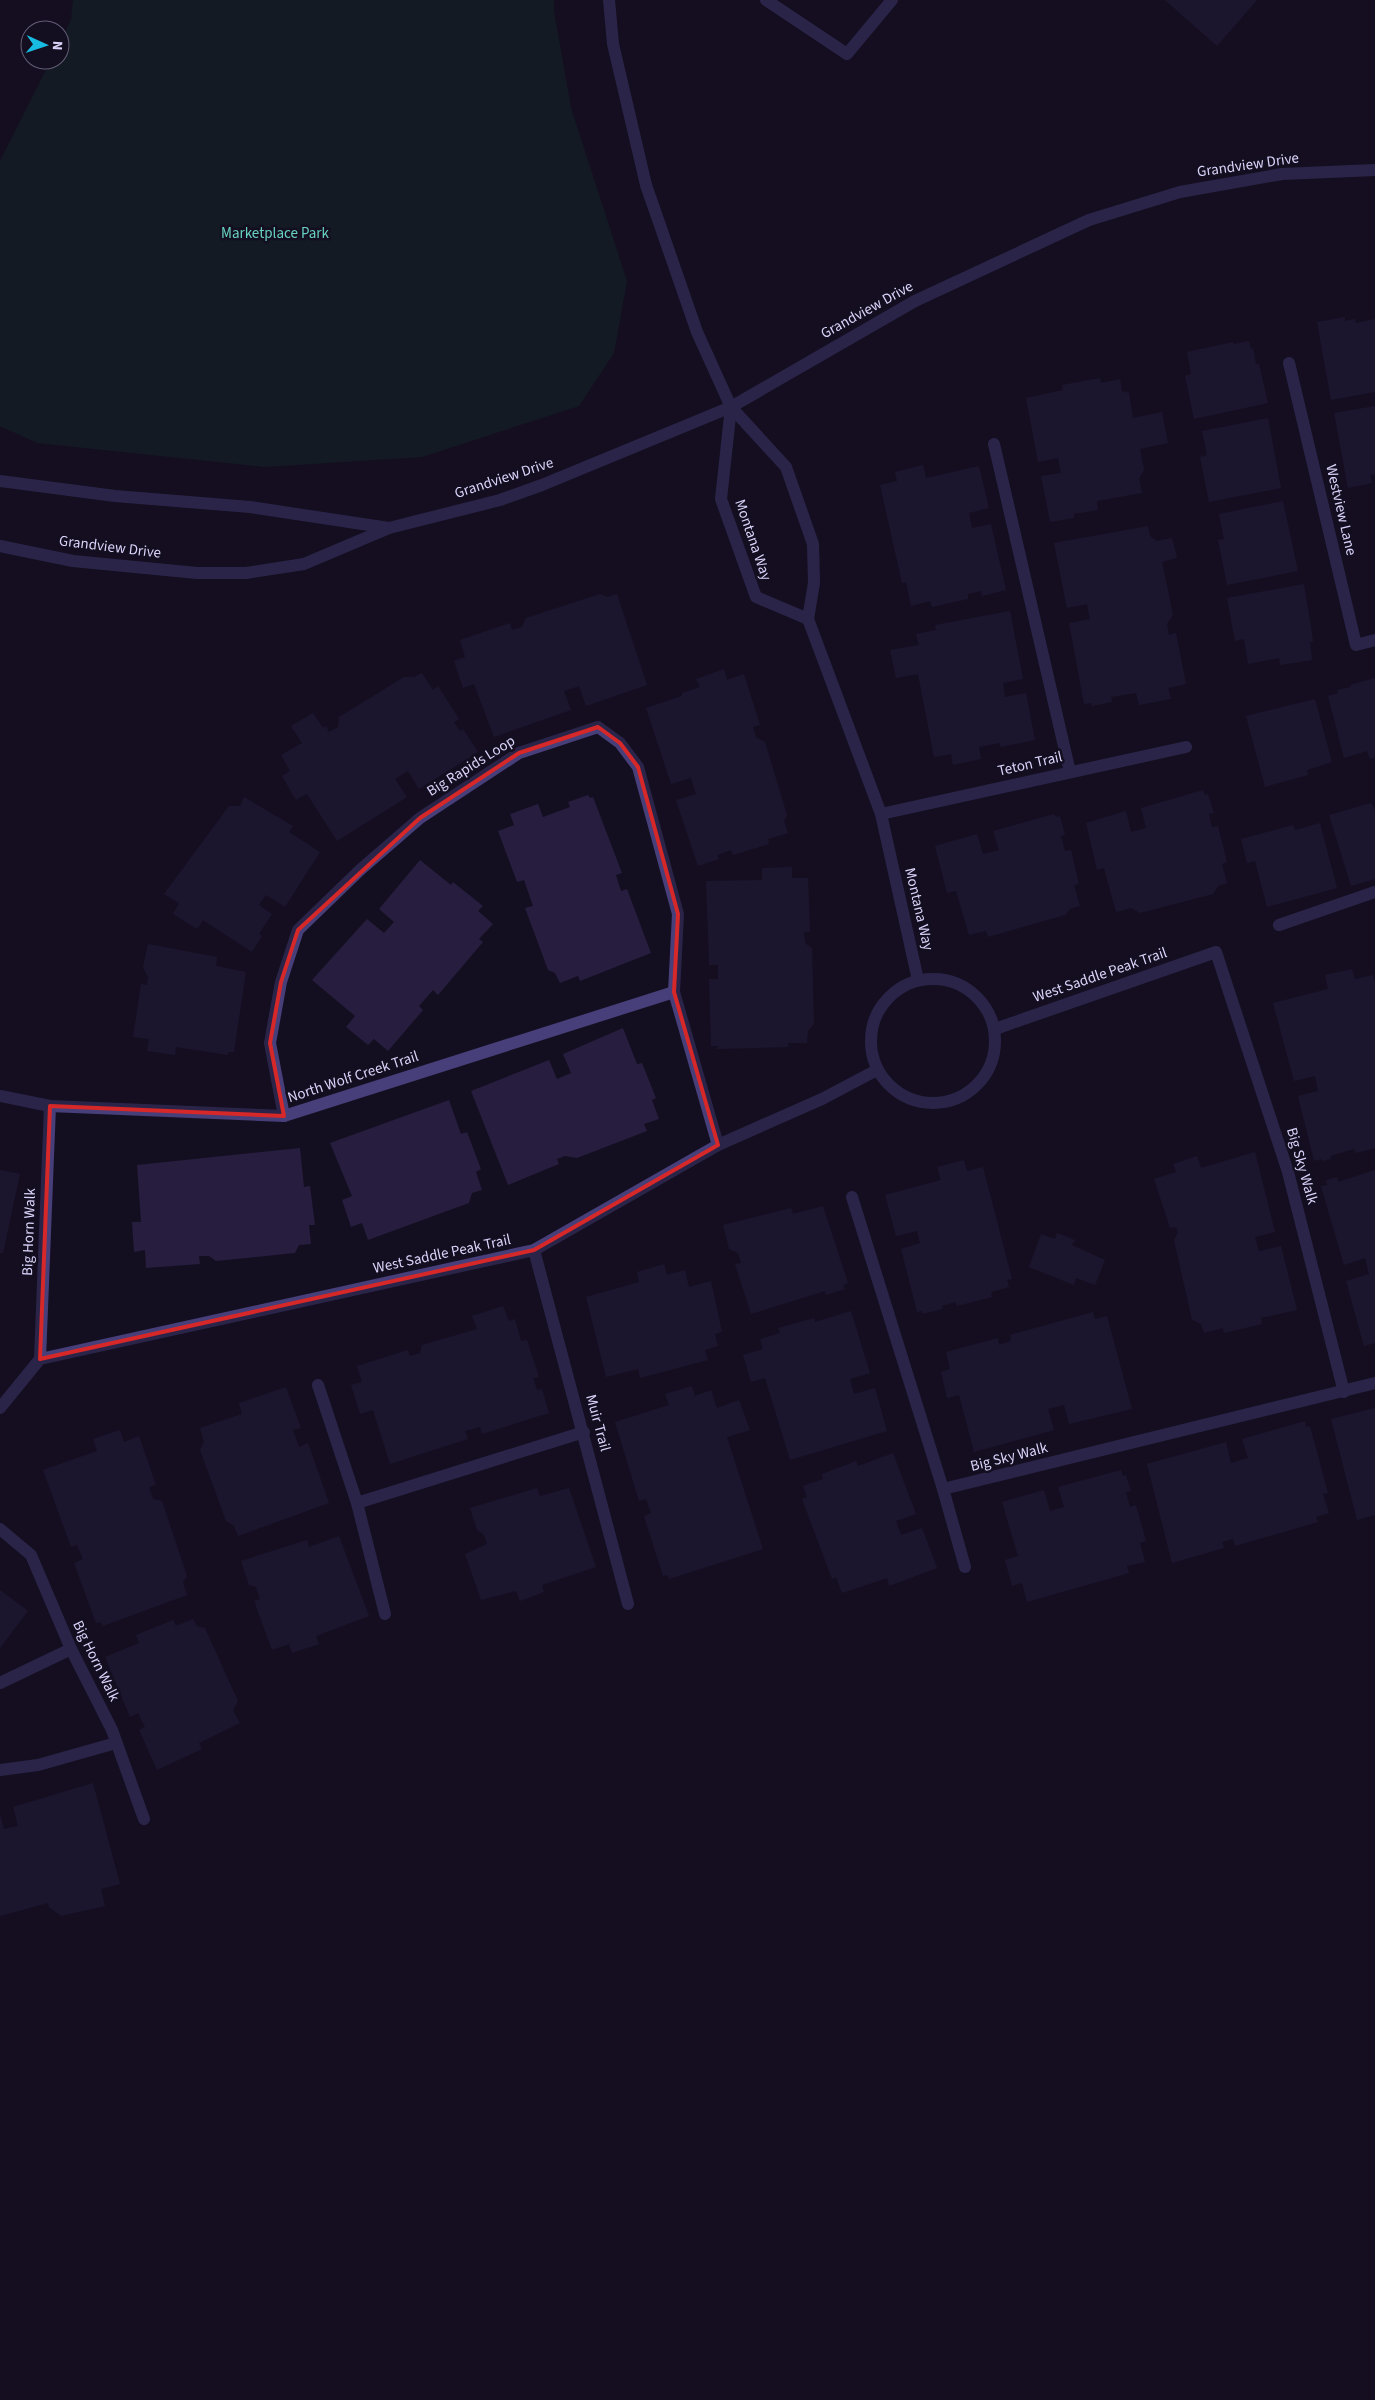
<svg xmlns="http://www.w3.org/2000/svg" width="1375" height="2400" font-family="'Source Sans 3',sans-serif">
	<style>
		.green { fill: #132829 }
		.building { fill: #271d3f }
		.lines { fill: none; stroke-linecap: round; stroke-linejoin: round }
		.service { stroke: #473f7a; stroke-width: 12 }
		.minor { stroke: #473f7a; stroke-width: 12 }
		.tertiary { stroke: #473f7a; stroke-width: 12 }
		.marked { fill: none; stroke: #d62828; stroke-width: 4; stroke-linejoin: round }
		.labels { text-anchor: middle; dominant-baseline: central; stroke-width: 5; stroke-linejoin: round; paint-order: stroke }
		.street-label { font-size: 15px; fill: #dbd3fa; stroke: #140f20 }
		.park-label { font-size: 15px; fill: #67d2c1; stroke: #140f20 }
	</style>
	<rect width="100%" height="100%" fill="#140f20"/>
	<path class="green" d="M 73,0 L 554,0 L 554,11 L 571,108 L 627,281 L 614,353 L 579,406 L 422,457 L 265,467 L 37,443 L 0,426 L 0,161 L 51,60 L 60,60 L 60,43 L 71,20 Z"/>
	<g class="building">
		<path d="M 1165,0 L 1257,0 L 1217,46 Z"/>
		<path d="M 1345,317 L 1345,321 L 1355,319 L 1356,323 L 1375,319 L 1375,392 L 1331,400 L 1317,322 Z"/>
		<path d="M 1249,341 L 1251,349 L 1253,348 L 1256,364 L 1259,364 L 1268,403 L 1194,419 L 1185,376 L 1191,374 L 1187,352 L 1233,342 L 1234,344 Z"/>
		<path d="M 1100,378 L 1101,383 L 1120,379 L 1122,391 L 1129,393 L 1133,418 L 1162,412 L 1168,443 L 1140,449 L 1144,470 L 1139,478 L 1142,493 L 1097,501 L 1098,510 L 1074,514 L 1074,518 L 1050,522 L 1041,476 L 1061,473 L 1058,458 L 1038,462 L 1026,398 L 1063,390 L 1062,385 Z"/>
		<path d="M 1375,406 L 1375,474 L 1370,475 L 1372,483 L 1348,488 L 1334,413 Z"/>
		<path d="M 1268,418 L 1281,488 L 1209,502 L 1200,457 L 1207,455 L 1202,431 Z"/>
		<path d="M 923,465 L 926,478 L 979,466 L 989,508 L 969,513 L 972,528 L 991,524 L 1006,590 L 982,596 L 981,591 L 968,594 L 968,599 L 932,607 L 930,601 L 911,606 L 906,582 L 902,583 L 880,485 L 897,481 L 895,472 Z"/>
		<path d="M 1283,501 L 1298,571 L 1227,585 L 1218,540 L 1224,539 L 1219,514 Z"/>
		<path d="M 1148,526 L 1150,536 L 1157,541 L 1172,538 L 1177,558 L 1162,562 L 1173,615 L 1167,624 L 1169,635 L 1176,633 L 1186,684 L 1168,688 L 1171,699 L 1139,705 L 1136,693 L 1111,697 L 1112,702 L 1092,706 L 1091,703 L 1084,704 L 1069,623 L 1090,619 L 1087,604 L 1067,608 L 1054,543 Z"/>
		<path d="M 1304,584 L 1311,627 L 1313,642 L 1310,642 L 1312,660 L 1280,665 L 1279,658 L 1248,664 L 1244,639 L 1235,641 L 1227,598 Z"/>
		<path d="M 600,594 L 607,597 L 617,594 L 647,685 L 586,706 L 579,686 L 564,691 L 571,710 L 494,737 L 474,684 L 463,688 L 454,661 L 465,657 L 460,640 L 510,623 L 512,630 L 522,627 L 526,618 Z"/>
		<path d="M 1010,611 L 1023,679 L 1003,683 L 1005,697 L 1026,693 L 1035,740 L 1001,747 L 999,743 L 979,747 L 981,759 L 953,765 L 951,754 L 934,757 L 918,674 L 896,678 L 890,650 L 919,645 L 916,634 L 936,630 L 935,625 Z"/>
		<path d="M 724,669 L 727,680 L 744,674 L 760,725 L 753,727 L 756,737 L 765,742 L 787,815 L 784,821 L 788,833 L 768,839 L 769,844 L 733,855 L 731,850 L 717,855 L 719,859 L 698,866 L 676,800 L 696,794 L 691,778 L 671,784 L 646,708 L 682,696 L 682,693 L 700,687 L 696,679 Z"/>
		<path d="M 422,673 L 433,690 L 438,686 L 459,719 L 454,722 L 460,731 L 463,729 L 478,752 L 419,789 L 408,771 L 395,779 L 407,797 L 337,841 L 307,794 L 296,800 L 282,776 L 290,771 L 281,755 L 302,743 L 291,726 L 313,713 L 323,728 L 326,726 L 329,732 L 338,727 L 339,717 L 404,677 L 414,677 Z"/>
		<path d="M 1375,678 L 1375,757 L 1370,759 L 1367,751 L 1344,758 L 1328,696 L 1338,693 L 1337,690 L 1351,687 L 1350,685 Z"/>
		<path d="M 1315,699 L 1332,762 L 1307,770 L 1308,775 L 1265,787 L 1246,716 Z"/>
		<path d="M 1203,790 L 1205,795 L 1208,794 L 1214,813 L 1209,814 L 1212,827 L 1218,826 L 1227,862 L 1222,864 L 1227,883 L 1218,886 L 1213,894 L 1140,913 L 1131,908 L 1116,912 L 1104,868 L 1097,870 L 1086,823 L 1126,811 L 1131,832 L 1146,828 L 1141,808 Z"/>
		<path d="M 588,795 L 590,798 L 593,797 L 622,873 L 616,875 L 621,891 L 627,889 L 651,953 L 580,981 L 578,976 L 560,983 L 555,973 L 548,970 L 525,908 L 533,906 L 524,880 L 517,882 L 498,831 L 514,825 L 510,814 L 538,804 L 543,817 L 570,807 L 568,802 Z"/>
		<path d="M 244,797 L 293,826 L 289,832 L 320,852 L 285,907 L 266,895 L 259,905 L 272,914 L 259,934 L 262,936 L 252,952 L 203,920 L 197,929 L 173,914 L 179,903 L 164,894 L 229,806 L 240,806 Z"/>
		<path d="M 1371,803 L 1375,810 L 1375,879 L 1351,886 L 1329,815 Z"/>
		<path d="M 1054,814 L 1056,817 L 1060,816 L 1065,835 L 1061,836 L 1065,851 L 1071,850 L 1079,884 L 1074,885 L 1080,906 L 1070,909 L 1065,915 L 988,937 L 986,931 L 969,935 L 956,891 L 947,893 L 935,846 L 977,834 L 983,854 L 999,850 L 993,831 Z"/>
		<path d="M 1320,823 L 1337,888 L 1267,907 L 1255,861 L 1247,863 L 1241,839 L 1293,825 L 1295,830 Z"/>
		<path d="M 420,860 L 451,885 L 453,882 L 483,906 L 478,911 L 493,924 L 479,939 L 483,942 L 438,995 L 433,990 L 419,1006 L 423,1010 L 388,1051 L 374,1039 L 368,1045 L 346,1027 L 355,1016 L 312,980 L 367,919 L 384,933 L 394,922 L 379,909 Z"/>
		<path d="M 792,867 L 792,878 L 808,878 L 810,932 L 804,932 L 805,943 L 812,948 L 814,1024 L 808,1031 L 807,1043 L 788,1043 L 788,1047 L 717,1049 L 718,1046 L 711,1046 L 709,979 L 718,979 L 718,965 L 709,965 L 706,881 L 762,880 L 762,868 Z"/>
		<path d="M 148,944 L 217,957 L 216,966 L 246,972 L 234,1052 L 228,1052 L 228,1055 L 176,1047 L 175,1055 L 147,1051 L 149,1039 L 133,1037 L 141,984 L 147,985 L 148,977 L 143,967 Z"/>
		<path d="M 1352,969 L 1355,979 L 1373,975 L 1375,983 L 1375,1148 L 1356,1153 L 1354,1149 L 1330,1156 L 1331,1159 L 1322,1161 L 1321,1159 L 1314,1161 L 1298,1096 L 1318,1091 L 1315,1076 L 1294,1081 L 1273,1003 L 1328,989 L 1325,975 Z"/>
		<path d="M 623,1028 L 637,1064 L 642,1063 L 656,1098 L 652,1100 L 659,1119 L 644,1124 L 647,1131 L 577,1158 L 565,1156 L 557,1159 L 559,1164 L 508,1185 L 471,1091 L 549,1060 L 557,1079 L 571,1073 L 563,1054 Z"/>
		<path d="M 449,1100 L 461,1134 L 467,1132 L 481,1169 L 476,1172 L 482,1190 L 472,1193 L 469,1203 L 368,1240 L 362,1223 L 351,1227 L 342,1200 L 352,1196 L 330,1143 Z"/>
		<path d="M 300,1148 L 304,1187 L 310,1186 L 315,1225 L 309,1225 L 311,1244 L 299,1245 L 295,1253 L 216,1261 L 209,1256 L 199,1256 L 200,1264 L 146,1268 L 145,1250 L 134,1252 L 132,1222 L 141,1222 L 137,1165 Z"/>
		<path d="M 1255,1152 L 1275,1232 L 1255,1237 L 1259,1251 L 1281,1246 L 1297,1310 L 1261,1318 L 1262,1324 L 1224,1333 L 1223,1328 L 1204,1333 L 1201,1324 L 1192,1320 L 1174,1240 L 1178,1232 L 1176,1227 L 1170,1228 L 1154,1179 L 1176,1172 L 1173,1164 L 1197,1156 L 1201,1168 Z"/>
		<path d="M 964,1160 L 967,1171 L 983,1167 L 1012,1279 L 1007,1280 L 1009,1287 L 991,1292 L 992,1297 L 957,1306 L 955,1302 L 942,1306 L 943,1309 L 922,1314 L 922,1311 L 917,1312 L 901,1249 L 920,1243 L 917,1231 L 896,1236 L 885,1195 L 941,1180 L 937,1167 Z"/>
		<path d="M 0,1170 L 20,1174 L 3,1253 L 0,1253 Z"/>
		<path d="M 1375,1170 L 1375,1343 L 1364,1346 L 1346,1281 L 1369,1274 L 1365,1258 L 1344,1265 L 1321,1186 L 1327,1185 L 1326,1180 L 1337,1177 L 1338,1182 Z"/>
		<path d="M 823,1206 L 848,1283 L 843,1285 L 845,1289 L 826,1295 L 825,1291 L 751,1314 L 735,1264 L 741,1263 L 738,1253 L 729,1249 L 723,1225 L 791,1208 L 793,1214 Z"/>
		<path d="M 1057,1233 L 1075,1240 L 1072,1245 L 1105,1260 L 1095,1285 L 1076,1278 L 1074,1285 L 1029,1267 L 1041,1234 L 1055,1239 Z"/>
		<path d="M 664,1264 L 667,1275 L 685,1270 L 689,1287 L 711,1281 L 722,1332 L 715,1334 L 718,1346 L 705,1350 L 708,1360 L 640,1378 L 638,1369 L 606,1377 L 586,1297 L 639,1282 L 637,1272 Z"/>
		<path d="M 503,1306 L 509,1321 L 515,1319 L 521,1341 L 527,1340 L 539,1377 L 533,1378 L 537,1390 L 542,1389 L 549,1413 L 482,1434 L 480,1427 L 465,1431 L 468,1439 L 390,1464 L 373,1410 L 360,1414 L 351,1385 L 362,1382 L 357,1366 L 408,1350 L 410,1356 L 420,1353 L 422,1345 L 477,1329 L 472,1316 Z"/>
		<path d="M 851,1311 L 870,1373 L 850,1379 L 854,1394 L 875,1388 L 887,1431 L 790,1460 L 765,1378 L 751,1382 L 743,1355 L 763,1349 L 760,1339 L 780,1333 L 778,1328 L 814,1318 L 815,1322 Z"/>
		<path d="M 1093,1312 L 1095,1319 L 1107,1316 L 1132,1409 L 1069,1424 L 1064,1405 L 1048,1409 L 1054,1430 L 974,1452 L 959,1395 L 947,1398 L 941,1372 L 950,1369 L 946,1352 L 998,1338 L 999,1345 L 1011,1341 L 1010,1335 Z"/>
		<path d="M 692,1386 L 695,1396 L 711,1390 L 717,1408 L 739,1400 L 750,1430 L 727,1437 L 763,1549 L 669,1579 L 668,1575 L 663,1576 L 644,1516 L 651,1513 L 646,1499 L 639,1501 L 615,1422 L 669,1405 L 665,1394 Z"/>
		<path d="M 286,1387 L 301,1428 L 293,1430 L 299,1447 L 308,1443 L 329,1503 L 238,1536 L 234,1526 L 226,1521 L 200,1450 L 204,1442 L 200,1428 L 242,1414 L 239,1403 Z"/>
		<path d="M 1375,1408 L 1375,1515 L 1357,1520 L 1331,1419 Z"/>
		<path d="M 1305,1421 L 1306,1427 L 1310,1426 L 1328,1493 L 1323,1494 L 1329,1513 L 1316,1517 L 1318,1522 L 1235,1546 L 1233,1539 L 1222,1542 L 1224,1548 L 1172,1563 L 1147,1464 L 1226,1442 L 1231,1463 L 1248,1458 L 1242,1439 Z"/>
		<path d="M 120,1430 L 124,1442 L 139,1436 L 156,1485 L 149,1487 L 153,1499 L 162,1501 L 187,1576 L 183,1582 L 187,1595 L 103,1626 L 101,1622 L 96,1623 L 74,1563 L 83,1559 L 77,1545 L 71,1547 L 43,1470 L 97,1451 L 93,1439 Z"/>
		<path d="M 893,1453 L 916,1514 L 896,1521 L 901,1535 L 922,1528 L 937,1568 L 889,1586 L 887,1578 L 842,1593 L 836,1577 L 832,1579 L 802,1499 L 807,1497 L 803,1486 L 823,1479 L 822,1474 L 856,1461 L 858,1466 Z"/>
		<path d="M 1121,1470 L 1123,1476 L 1126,1475 L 1131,1491 L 1126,1492 L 1130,1507 L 1136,1505 L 1146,1541 L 1140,1543 L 1145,1562 L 1127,1566 L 1129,1573 L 1027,1602 L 1022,1583 L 1012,1586 L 1005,1560 L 1018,1556 L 1002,1502 L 1044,1490 L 1050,1511 L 1064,1507 L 1058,1487 Z"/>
		<path d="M 537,1488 L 540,1496 L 569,1488 L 596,1567 L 542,1585 L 544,1592 L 520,1601 L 516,1591 L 481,1600 L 465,1554 L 487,1544 L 484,1535 L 477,1530 L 470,1508 Z"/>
		<path d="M 339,1536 L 369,1616 L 316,1636 L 319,1644 L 292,1653 L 289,1644 L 272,1650 L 254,1601 L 260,1599 L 256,1587 L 249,1585 L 241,1561 L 307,1540 L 309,1547 Z"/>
		<path d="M 0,1590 L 28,1611 L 0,1648 Z"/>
		<path d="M 193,1619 L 197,1626 L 205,1628 L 238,1701 L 233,1710 L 240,1723 L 199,1743 L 202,1749 L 157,1770 L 139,1730 L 145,1727 L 138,1713 L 130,1717 L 105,1657 L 139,1643 L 136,1635 L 173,1620 L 176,1626 Z"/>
		<path d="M 93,1783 L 120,1884 L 101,1889 L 105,1906 L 61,1916 L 49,1907 L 48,1903 L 0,1916 L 0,1815 L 4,1829 L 18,1826 L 13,1807 Z"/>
	</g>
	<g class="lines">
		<g class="service">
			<path d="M 609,0 L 613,44 L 646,185 L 697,332 L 731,407"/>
			<path d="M 766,0 L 847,54 L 892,0"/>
		</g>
		<g class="minor">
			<path d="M 1289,363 L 1356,645 L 1375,640"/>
			<path d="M 731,407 L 786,467 L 813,544 L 814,583 L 808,619 L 881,814 L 918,980"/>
			<path d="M 731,407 L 721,499 L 756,597 L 808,619"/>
			<path d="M 994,444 L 1070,772"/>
			<path d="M 881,814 L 1186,747"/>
			<path d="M 1279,925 L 1375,892"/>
			<circle cx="933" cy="1041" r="62"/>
			<path d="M 995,1029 L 1216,952 L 1288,1172 L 1344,1392"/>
			<path d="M 0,1096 L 50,1106 L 284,1116 L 674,992"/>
			<path d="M 284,1116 L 270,1043 L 281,982 L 298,930 L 360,870 L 420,818 L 519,753 L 598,727 L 620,743 L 638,767 L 678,914 L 674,992 L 718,1145"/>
			<path d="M 852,1197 L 943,1489 L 965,1567"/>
			<path d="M 534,1250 L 628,1604"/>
			<path d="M 40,1359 L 50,1106"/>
			<path d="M 318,1385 L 357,1503 L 385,1614"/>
			<path d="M 0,1408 L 40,1359 L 534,1250 L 718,1145 L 822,1099 L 877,1070"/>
			<path d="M 943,1489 L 1375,1383"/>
			<path d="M 357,1503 L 584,1432"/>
			<path d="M 0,1529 L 31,1555 L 71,1649 L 112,1730 L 144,1819"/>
			<path d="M 0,1683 L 71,1649"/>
			<path d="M 0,1770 L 38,1765 L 116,1743"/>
		</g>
		<g class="tertiary">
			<path d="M 0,481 L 115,496 L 250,507 L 389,528"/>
			<path d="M 0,546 L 73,561 L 197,573 L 246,573 L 304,564 L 389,528 L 500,500 L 542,485 L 731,407 L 915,301 L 1089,220 L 1180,192 L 1282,174 L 1375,170"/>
		</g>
	</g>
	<path d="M0 0H1375V2400H0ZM 598,727 L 620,743 L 638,767 L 678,914 L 674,992 L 718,1145 L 534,1250 L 40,1359 L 50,1106 L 284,1116 L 270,1043 L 281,982 L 298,930 L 420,818 L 519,753 Z" fill="#140f20" fill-opacity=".55" fill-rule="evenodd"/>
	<path class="marked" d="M 598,727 L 620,743 L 638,767 L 678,914 L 674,992 L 718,1145 L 534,1250 L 40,1359 L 50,1106 L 284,1116 L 270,1043 L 281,982 L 298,930 L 420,818 L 519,753 Z"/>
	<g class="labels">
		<g class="street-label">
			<text transform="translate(1248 165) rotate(-8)">Grandview Drive</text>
			<text transform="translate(867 310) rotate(-29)">Grandview Drive</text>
			<text transform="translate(504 478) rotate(-18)">Grandview Drive</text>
			<text transform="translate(1341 510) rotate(77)">Westview Lane</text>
			<text transform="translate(753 540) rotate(71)">Montana Way</text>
			<text transform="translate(110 547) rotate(7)">Grandview Drive</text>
			<text transform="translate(1030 764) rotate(-13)">Teton Trail</text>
			<text transform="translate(471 766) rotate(-32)">Big Rapids Loop</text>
			<text transform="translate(919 909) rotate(77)">Montana Way</text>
			<text transform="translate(1100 975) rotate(-19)">West Saddle Peak Trail</text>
			<text transform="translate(353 1077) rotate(-18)">North Wolf Creek Trail</text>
			<text transform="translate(1302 1166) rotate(74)">Big Sky Walk</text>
			<text transform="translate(29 1232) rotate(-88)">Big Horn Walk</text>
			<text transform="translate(442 1254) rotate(-12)">West Saddle Peak Trail</text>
			<text transform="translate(598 1423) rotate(75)">Muir Trail</text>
			<text transform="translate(1009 1457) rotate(-14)">Big Sky Walk</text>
			<text transform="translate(96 1661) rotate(64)">Big Horn Walk</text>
		</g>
		<g class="park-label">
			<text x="275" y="233">Marketplace Park</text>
		</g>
	</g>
	<g transform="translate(45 45) rotate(93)"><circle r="24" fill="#140f20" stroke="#645d77"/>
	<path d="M0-4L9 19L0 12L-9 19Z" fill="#18bbe1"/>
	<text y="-8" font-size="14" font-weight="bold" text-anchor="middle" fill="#dbd3fa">N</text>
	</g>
</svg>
